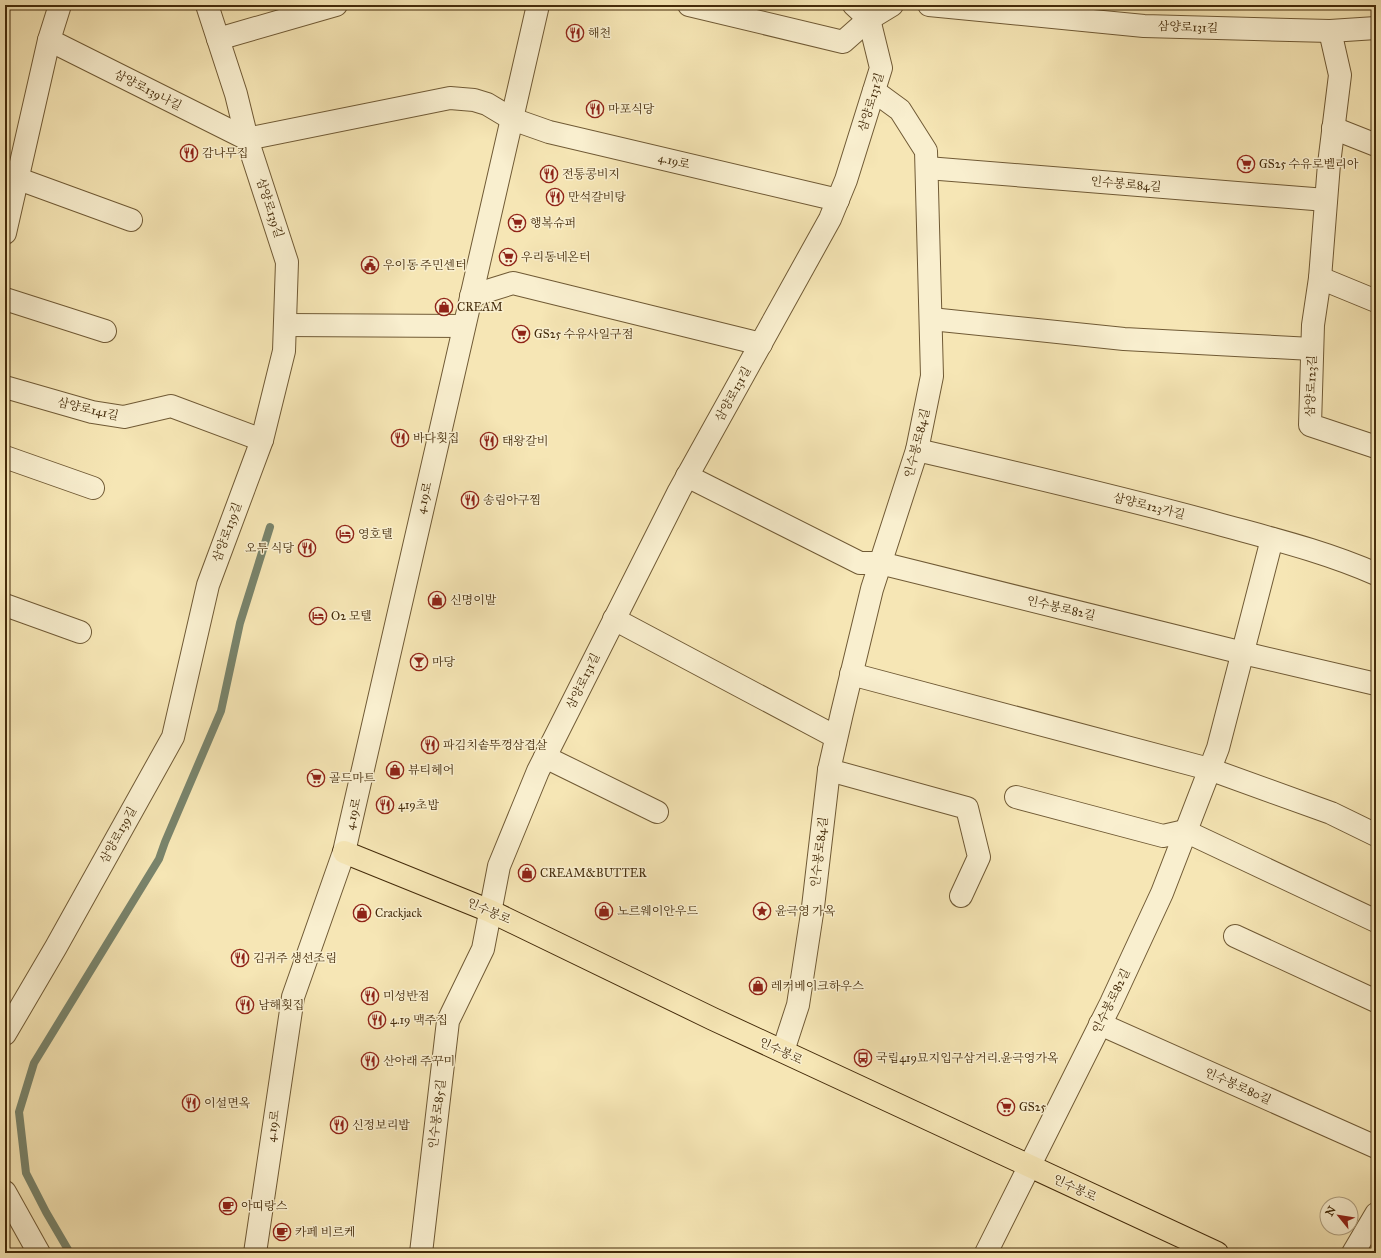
<svg xmlns="http://www.w3.org/2000/svg" width="1381" height="1258" font-family="'IM FELL Great Primer','Noto Serif KR',serif">
	<style>
		.lines { fill: none; stroke-linecap: round; stroke-linejoin: round }
		.stream { stroke: #79846c; stroke-width: 8 }
		.minor-casing { stroke: #705a35; stroke-width: 24 }
		.major-casing { stroke: #442b0a; stroke-width: 24 }
		.minor { stroke: #f9efcf; stroke-width: 22 }
		.major { stroke: #f6e6b5; stroke-width: 22 }
		.labels { text-anchor: middle; dominant-baseline: central; stroke-width: 3; stroke-linejoin: round; paint-order: stroke }
		.street-label { font-size: 12px; fill: #442b0a; stroke: #f9efcf }
		.poi-label { font-size: 12px; fill: #442b0a; stroke: #f9efcf; text-anchor: start }
	</style>
	<rect width="100%" height="100%" fill="#f6e6b5"/>
	<filter id="stains"><feTurbulence type="fractalNoise" baseFrequency=".005" numOctaves="4"/><feColorMatrix values="0 0 0 0 .2 0 0 0 0 .09 0 0 0 0 .02 0 0 0 .5 -.17"/></filter>
	<radialGradient id="worn" r=".72"><stop offset=".6" stop-color="#630" stop-opacity="0"/><stop offset="1" stop-color="#630" stop-opacity=".3"/></radialGradient>
	<g class="lines">
		<path class="stream" d="M 70,1253 L 46,1212 L 26,1173 L 19,1112 L 34,1063 L 159,859 L 165,842 L 221,711 L 240,623 L 270,527"/>
		<defs>
			<g id="minor">
				<path d="M 689,5 L 843,42 L 869,19 L 892,5"/>
				<path d="M 929,5 L 1144,26 L 1330,31 L 1376,28"/>
				<path d="M 1330,31 L 1340,75 L 1329,164 L 1320,278 L 1313,325 L 1310,425 L 1376,447"/>
				<path d="M 218,39 L 336,5"/>
				<path d="M 49,40 L 247,139 L 450,98 L 474,100 L 487,104 L 512,119 L 549,132 L 838,200"/>
				<path d="M 1333,128 L 1376,145"/>
				<path d="M 927,168 L 1326,200"/>
				<path d="M 5,174 L 131,220"/>
				<path d="M 5,233 L 49,40 L 60,5"/>
				<path d="M 1320,278 L 1376,301"/>
				<path d="M 471,296 L 513,283 L 761,344"/>
				<path d="M 5,299 L 105,331"/>
				<path d="M 931,319 L 1124,339 L 1312,349"/>
				<path d="M 285,325 L 464,326"/>
				<path d="M 5,387 L 92,412 L 124,417 L 171,406 L 262,440"/>
				<path d="M 917,450 C 1017,473 1116,496 1215,523 C 1269,538 1324,551 1376,574"/>
				<path d="M 5,457 L 93,488"/>
				<path d="M 687,476 L 860,563 L 880,563 L 1243,653 L 1376,684"/>
				<path d="M 5,605 L 80,632"/>
				<path d="M 614,619 L 836,737"/>
				<path d="M 851,674 L 1209,769 L 1331,813 L 1376,835"/>
				<path d="M 545,757 L 657,812"/>
				<path d="M 829,770 L 967,808 L 979,857 L 961,896"/>
				<path d="M 1016,797 L 1163,836 L 1185,831 L 1376,921"/>
				<path d="M 1235,936 L 1376,1001"/>
				<path d="M 1100,1024 L 1376,1147"/>
				<path d="M 5,1034 L 56,947 L 173,737 L 208,585 L 262,440 L 284,351 L 287,262 L 247,139 L 236,94 L 207,5"/>
				<path d="M 783,1051 L 798,1005 L 813,907 L 829,770 L 842,713 L 872,589 L 917,450 L 932,376 L 926,151 L 900,110 L 874,91"/>
				<path d="M 5,1192 L 39,1253"/>
				<path d="M 255,1253 L 293,997 L 344,852 L 538,5"/>
				<path d="M 421,1253 L 448,1021 L 483,949 L 499,866 L 538,771 L 679,491 L 830,219 L 846,180 L 881,68 L 869,19 L 854,5"/>
				<path d="M 986,1253 L 1111,1003 L 1162,893 L 1218,748 L 1272,539"/>
				<path d="M 1353,1253 L 1376,1214"/>
			</g>
			<path id="major" d="M 344,852 L 490,911 L 713,1019 L 1217,1253"/>
		</defs>
		<use href="#minor" class="minor-casing"/>
		<use href="#major" class="major-casing"/>
		<use href="#minor" class="minor"/>
		<use href="#major" class="major"/>
	</g>
	<defs>
		<symbol id="restaurant-ring" viewBox="-11 -11 22 22"><circle r="9.5" fill="#f9efcf" stroke="#8f2418" stroke-width="1.5"/><path d="M-5-6h1v4h1v-4h1v4h1v-4h1v5L-1.5 .5V6h-2V.5L-5-1ZM5-6V6H3V1.5H1.5Q1.5-4 5-6Z" fill="#8f2418"/></symbol>
		<symbol id="supermarket-ring" viewBox="-11 -11 22 22"><circle r="9.5" fill="#f9efcf" stroke="#8f2418" stroke-width="1.5"/><path d="M-6-5.5h2.5l.6 2H6L4.5 2H-2.5L-4.4-4H-6ZM-1.5 3.2a1.3 1.3 0 1 0 .1 0ZM3 3.2a1.3 1.3 0 1 0 .1 0Z" fill="#8f2418"/></symbol>
		<symbol id="civic-ring" viewBox="-11 -11 22 22"><circle r="9.5" fill="#f9efcf" stroke="#8f2418" stroke-width="1.5"/><path d="M-.6-6.5H3V-4.5H.6V-3L4-1V1h2V6H-6V1h2V-1L-.6-3ZM-1.2 2.5V6h2.4V2.5Z" fill="#8f2418"/></symbol>
		<symbol id="shop-ring" viewBox="-11 -11 22 22"><circle r="9.5" fill="#f9efcf" stroke="#8f2418" stroke-width="1.5"/><path d="M-5-2.5h2.3a2.7 3.5 0 0 1 5.4 0H5L5.5 6h-11ZM-1.5-2.5h3a1.5 2.3 0 0 0-3 0Z" fill="#8f2418"/></symbol>
		<symbol id="hotel-ring" viewBox="-11 -11 22 22"><circle r="9.5" fill="#f9efcf" stroke="#8f2418" stroke-width="1.5"/><path d="M-6-4.5h1.5V1H6V5H4.5V3h-9V5H-6ZM-4 0a1.8 1.8 0 1 1 3.6 0ZM.5 0V-2.5h3Q6-2.5 6 0Z" fill="#8f2418"/></symbol>
		<symbol id="bar-ring" viewBox="-11 -11 22 22"><circle r="9.5" fill="#f9efcf" stroke="#8f2418" stroke-width="1.5"/><path d="M-6-5H6L.8 .8V4.5H3.5V6h-7V4.5H-.8V.8Z" fill="#8f2418"/></symbol>
		<symbol id="sight-ring" viewBox="-11 -11 22 22"><circle r="9.5" fill="#f9efcf" stroke="#8f2418" stroke-width="1.5"/><path d="M0-6L1.8-2.2L6-1.7L2.9 1.2L3.7 5.4L0 3.3L-3.7 5.4L-2.9 1.2L-6-1.7L-1.8-2.2Z" fill="#8f2418"/></symbol>
		<symbol id="bus-ring" viewBox="-11 -11 22 22"><circle r="9.5" fill="#f9efcf" stroke="#8f2418" stroke-width="1.5"/><path d="M-5-6H5V4H4V6H2V4H-2V6H-4V4H-5ZM-3.5-4V0h7V-4ZM-3.5 1.2v1.5H-2V1.2ZM2 1.2v1.5H3.5V1.2Z" fill="#8f2418"/></symbol>
		<symbol id="cafe-ring" viewBox="-11 -11 22 22"><circle r="9.5" fill="#f9efcf" stroke="#8f2418" stroke-width="1.5"/><path d="M-5.5-4.5H6V0H3Q3 3.5 0 3.5H-2.5Q-5.5 3.5-5.5 0ZM3-3.2v2h1.7v-2ZM-6 4.5H4V6H-6Z" fill="#8f2418"/></symbol>
	</defs>
	<g fill-rule="evenodd">
		<use href="#restaurant-ring" x="565" y="23" width="20" height="20"/>
		<use href="#restaurant-ring" x="585" y="99" width="20" height="20"/>
		<use href="#restaurant-ring" x="179" y="143" width="20" height="20"/>
		<use href="#supermarket-ring" x="1236" y="154" width="20" height="20"/>
		<use href="#restaurant-ring" x="539" y="164" width="20" height="20"/>
		<use href="#restaurant-ring" x="545" y="187" width="20" height="20"/>
		<use href="#supermarket-ring" x="507" y="213" width="20" height="20"/>
		<use href="#supermarket-ring" x="498" y="247" width="20" height="20"/>
		<use href="#civic-ring" x="360" y="255" width="20" height="20"/>
		<use href="#shop-ring" x="434" y="297" width="20" height="20"/>
		<use href="#supermarket-ring" x="511" y="324" width="20" height="20"/>
		<use href="#restaurant-ring" x="390" y="428" width="20" height="20"/>
		<use href="#restaurant-ring" x="479" y="431" width="20" height="20"/>
		<use href="#restaurant-ring" x="460" y="490" width="20" height="20"/>
		<use href="#hotel-ring" x="335" y="524" width="20" height="20"/>
		<use href="#restaurant-ring" x="297" y="538" width="20" height="20"/>
		<use href="#shop-ring" x="427" y="590" width="20" height="20"/>
		<use href="#hotel-ring" x="308" y="606" width="20" height="20"/>
		<use href="#bar-ring" x="409" y="652" width="20" height="20"/>
		<use href="#restaurant-ring" x="420" y="735" width="20" height="20"/>
		<use href="#shop-ring" x="385" y="760" width="20" height="20"/>
		<use href="#supermarket-ring" x="306" y="768" width="20" height="20"/>
		<use href="#restaurant-ring" x="375" y="795" width="20" height="20"/>
		<use href="#shop-ring" x="517" y="863" width="20" height="20"/>
		<use href="#shop-ring" x="594" y="901" width="20" height="20"/>
		<use href="#sight-ring" x="752" y="901" width="20" height="20"/>
		<use href="#shop-ring" x="352" y="903" width="20" height="20"/>
		<use href="#restaurant-ring" x="230" y="948" width="20" height="20"/>
		<use href="#shop-ring" x="748" y="976" width="20" height="20"/>
		<use href="#restaurant-ring" x="360" y="986" width="20" height="20"/>
		<use href="#restaurant-ring" x="235" y="995" width="20" height="20"/>
		<use href="#restaurant-ring" x="367" y="1010" width="20" height="20"/>
		<use href="#bus-ring" x="853" y="1048" width="20" height="20"/>
		<use href="#restaurant-ring" x="360" y="1051" width="20" height="20"/>
		<use href="#restaurant-ring" x="181" y="1093" width="20" height="20"/>
		<use href="#supermarket-ring" x="996" y="1097" width="20" height="20"/>
		<use href="#restaurant-ring" x="329" y="1115" width="20" height="20"/>
		<use href="#cafe-ring" x="218" y="1196" width="20" height="20"/>
		<use href="#cafe-ring" x="272" y="1222" width="20" height="20"/>
	</g>
	<g class="labels">
		<g class="street-label">
			<text transform="translate(1188 27) rotate(2)">삼양로131길</text>
			<text transform="translate(148 90) rotate(27)">삼양로139나길</text>
			<text transform="translate(871 102) rotate(-73)">삼양로131길</text>
			<text transform="translate(674 161) rotate(13)">4.19로</text>
			<text transform="translate(1126 184) rotate(5)">인수봉로84길</text>
			<text transform="translate(270 208) rotate(72)">삼양로139길</text>
			<text transform="translate(1311 386) rotate(-88)">삼양로123길</text>
			<text transform="translate(733 394) rotate(-61)">삼양로131길</text>
			<text transform="translate(88 409) rotate(13)">삼양로141길</text>
			<text transform="translate(917 443) rotate(-76)">인수봉로84길</text>
			<text transform="translate(424 498) rotate(-77)">4.19로</text>
			<text transform="translate(1149 506) rotate(14)">삼양로123가길</text>
			<text transform="translate(227 532) rotate(-70)">삼양로139길</text>
			<text transform="translate(1061 608) rotate(13)">인수봉로82길</text>
			<text transform="translate(583 681) rotate(-64)">삼양로131길</text>
			<text transform="translate(353 814) rotate(-77)">4.19로</text>
			<text transform="translate(118 835) rotate(-61)">삼양로139길</text>
			<text transform="translate(819 852) rotate(-83)">인수봉로84길</text>
			<text transform="translate(489 911) rotate(24)">인수봉로</text>
			<text transform="translate(1111 1001) rotate(-64)">인수봉로82길</text>
			<text transform="translate(781 1051) rotate(25)">인수봉로</text>
			<text transform="translate(1238 1086) rotate(24)">인수봉로80길</text>
			<text transform="translate(437 1114) rotate(-83)">인수봉로85길</text>
			<text transform="translate(273 1126) rotate(-82)">4.19로</text>
			<text transform="translate(1075 1188) rotate(25)">인수봉로</text>
		</g>
		<g class="poi-label">
			<text x="588" y="33">해천</text>
			<text x="608" y="109">마포식당</text>
			<text x="202" y="153">감나무집</text>
			<text x="1259" y="164">GS25 수유로벨리아</text>
			<text x="562" y="174">전통콩비지</text>
			<text x="568" y="197">만석갈비탕</text>
			<text x="530" y="223">행복슈퍼</text>
			<text x="521" y="257">우리동네온터</text>
			<text x="383" y="265">우이동 주민센터</text>
			<text x="457" y="307">CREAM</text>
			<text x="534" y="334">GS25 수유사일구점</text>
			<text x="413" y="438">바다횟집</text>
			<text x="502" y="441">태왕갈비</text>
			<text x="483" y="500">송림아구찜</text>
			<text x="358" y="534">영호텔</text>
			<text x="294" y="548" text-anchor="end">오투 식당</text>
			<text x="450" y="600">신명이발</text>
			<text x="331" y="616">O2 모텔</text>
			<text x="432" y="662">마당</text>
			<text x="443" y="745">파김치솥뚜껑삼겹살</text>
			<text x="408" y="770">뷰티헤어</text>
			<text x="329" y="778">골드마트</text>
			<text x="398" y="805">419초밥</text>
			<text x="540" y="873">CREAM&amp;BUTTER</text>
			<text x="617" y="911">노르웨이안우드</text>
			<text x="775" y="911">윤극영 가옥</text>
			<text x="375" y="913">Crackjack</text>
			<text x="253" y="958">김귀주 생선조림</text>
			<text x="771" y="986">레커베이크하우스</text>
			<text x="383" y="996">미성반점</text>
			<text x="258" y="1005">남해횟집</text>
			<text x="390" y="1020">4.19 맥주집</text>
			<text x="876" y="1058">국립419묘지입구삼거리.윤극영가옥</text>
			<text x="383" y="1061">산아래 주꾸미</text>
			<text x="204" y="1103">이설면옥</text>
			<text x="1019" y="1107">GS25</text>
			<text x="352" y="1125">신정보리밥</text>
			<text x="241" y="1206">아띠랑스</text>
			<text x="295" y="1232">카페 비르케</text>
		</g>
	</g>
	<rect width="1381" height="1258" fill="none" stroke="#f6e6b5" stroke-width="20"/>
	<rect x="6" y="6" width="1369" height="1246" fill="none" stroke="#442b0a" stroke-width="2"/>
	<rect x="10" y="10" width="1361" height="1238" fill="none" stroke="#442b0a"/>
	<g transform="translate(1339 1216) rotate(300)"><circle r="19" fill="#f9efcf" stroke="#b1a180"/>
	<path d="M0-3L7 15L0 10L-7 15Z" fill="#8f2418"/>
	<text y="-6" font-size="11" font-weight="bold" text-anchor="middle" fill="#442b0a">N</text>
	</g>
	<rect width="100%" height="100%" filter="url(#stains)"/>
	<rect width="100%" height="100%" fill="url(#worn)"/>
</svg>
